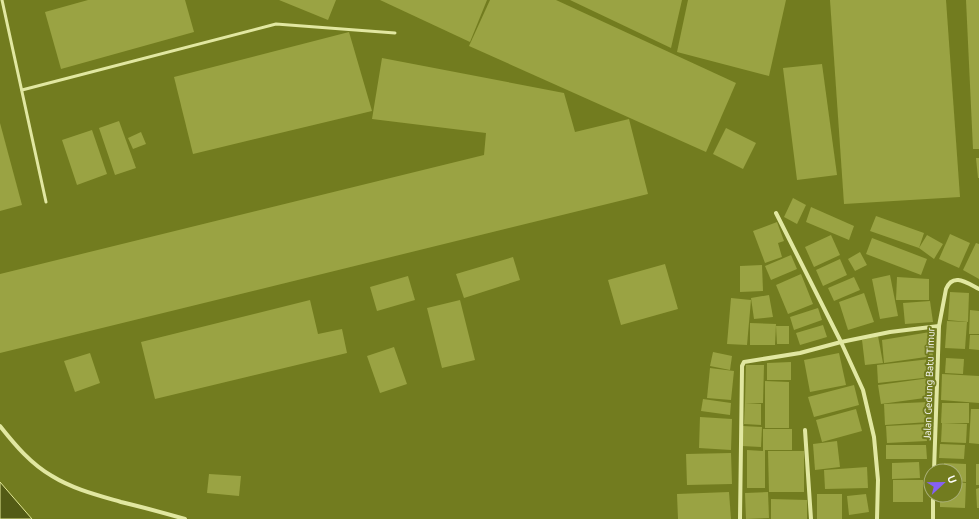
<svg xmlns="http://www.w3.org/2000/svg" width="979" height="519" font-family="Ubuntu,sans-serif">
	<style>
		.water { fill: #535b15; stroke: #e2e894 }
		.building { fill: #9aa343 }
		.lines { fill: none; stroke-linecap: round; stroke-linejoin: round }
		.lane { stroke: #e1e7a1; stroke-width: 3 }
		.street { stroke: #e1e7a1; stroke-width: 4 }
		.labels { text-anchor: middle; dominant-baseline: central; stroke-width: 4; stroke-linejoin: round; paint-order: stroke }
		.street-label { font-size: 10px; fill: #fff; stroke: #727c1f }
	</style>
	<rect width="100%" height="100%" fill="#727c1f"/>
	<path class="water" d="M 0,482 L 32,519 L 0,519 Z"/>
	<g class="building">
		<path d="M 88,0 L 185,0 L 194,32 L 61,69 L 45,12 Z"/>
		<path d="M 279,0 L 336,0 L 328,20 Z"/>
		<path d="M 380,0 L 487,0 L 470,42 Z"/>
		<path d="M 490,0 L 556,0 L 736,83 L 706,152 L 469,46 Z"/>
		<path d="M 570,0 L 682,0 L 671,48 Z"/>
		<path d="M 688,0 L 786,0 L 769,76 L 677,52 Z"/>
		<path d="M 830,0 L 946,0 L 960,197 L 844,204 Z"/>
		<path d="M 966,0 L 979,0 L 979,149 L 973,149 Z"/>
		<path d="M 349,32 L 372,111 L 193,154 L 174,77 Z"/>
		<path d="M 382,58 L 564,93 L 575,132 L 629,119 L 648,194 L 0,353 L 0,274 L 484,155 L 486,133 L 372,119 Z"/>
		<path d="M 822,64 L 837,175 L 797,180 L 783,68 Z"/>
		<path d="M 119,121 L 136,168 L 115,175 L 99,128 Z"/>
		<path d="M 0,123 L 22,205 L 0,211 Z"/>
		<path d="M 726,128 L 756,143 L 743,169 L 713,154 Z"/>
		<path d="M 92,130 L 107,174 L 77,185 L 62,140 Z"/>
		<path d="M 141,132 L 146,144 L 133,149 L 128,138 Z"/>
		<path d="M 976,158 L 979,158 L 979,178 L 978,178 Z"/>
		<path d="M 793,198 L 806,205 L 797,224 L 784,217 Z"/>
		<path d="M 811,207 L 854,226 L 849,240 L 806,222 Z"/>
		<path d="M 876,216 L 924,233 L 919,248 L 927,235 L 943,244 L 934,259 L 919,248 L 870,231 Z"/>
		<path d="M 777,222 L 784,241 L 778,243 L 782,257 L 765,263 L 753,231 Z"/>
		<path d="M 950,234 L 970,243 L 959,268 L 939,259 Z"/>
		<path d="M 831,235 L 840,255 L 814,267 L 805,247 Z"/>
		<path d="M 872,238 L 927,259 L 921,275 L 866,254 Z"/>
		<path d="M 976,243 L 979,244 L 979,279 L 963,270 Z"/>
		<path d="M 860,252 L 867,265 L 855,271 L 848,259 Z"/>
		<path d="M 791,255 L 797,269 L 771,280 L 765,266 Z"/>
		<path d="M 513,257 L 520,280 L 464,298 L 456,274 Z"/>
		<path d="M 840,259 L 847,275 L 823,286 L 816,270 Z"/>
		<path d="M 665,264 L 678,309 L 621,325 L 608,280 Z"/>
		<path d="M 762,265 L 763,291 L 740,292 L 740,266 Z"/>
		<path d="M 801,274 L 813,304 L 788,314 L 776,285 Z"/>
		<path d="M 890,275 L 898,316 L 880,319 L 872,279 Z"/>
		<path d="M 408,276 L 415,300 L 377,311 L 370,287 Z"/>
		<path d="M 854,277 L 860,290 L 834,301 L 828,288 Z"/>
		<path d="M 897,277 L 929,279 L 929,300 L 896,300 Z"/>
		<path d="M 950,292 L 969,293 L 968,322 L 948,320 Z"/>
		<path d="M 864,293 L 874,322 L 848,330 L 839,302 Z"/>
		<path d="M 769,295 L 773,317 L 754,319 L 751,298 Z"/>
		<path d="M 731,298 L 751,300 L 747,345 L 727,344 Z"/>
		<path d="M 310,300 L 318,334 L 342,329 L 347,353 L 155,399 L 141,342 Z"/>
		<path d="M 460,300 L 475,360 L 442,368 L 427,308 Z"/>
		<path d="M 930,301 L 933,322 L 905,324 L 903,303 Z"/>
		<path d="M 818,308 L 822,320 L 794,330 L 790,317 Z"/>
		<path d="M 970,310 L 979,311 L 979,334 L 969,334 Z"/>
		<path d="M 947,321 L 967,322 L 965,349 L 945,348 Z"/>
		<path d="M 750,323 L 776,324 L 775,345 L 750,345 Z"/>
		<path d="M 823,325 L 827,337 L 800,345 L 796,333 Z"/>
		<path d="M 776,326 L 789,326 L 789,344 L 777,344 Z"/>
		<path d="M 930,332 L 933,356 L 884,363 L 882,340 Z"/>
		<path d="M 970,335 L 979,335 L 979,350 L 969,349 Z"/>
		<path d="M 878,336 L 883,363 L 865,365 L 862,340 Z"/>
		<path d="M 394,347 L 407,384 L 380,393 L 367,356 Z"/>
		<path d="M 713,352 L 732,356 L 730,370 L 710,366 Z"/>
		<path d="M 90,353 L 100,383 L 75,392 L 64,361 Z"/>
		<path d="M 839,353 L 846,385 L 810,392 L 804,360 Z"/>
		<path d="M 946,358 L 964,359 L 963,374 L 945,373 Z"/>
		<path d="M 930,359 L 932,377 L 878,383 L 877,365 Z"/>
		<path d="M 791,362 L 791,380 L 767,380 L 767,363 Z"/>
		<path d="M 746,365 L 764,365 L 763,403 L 745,403 Z"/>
		<path d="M 710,368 L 734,371 L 731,400 L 707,398 Z"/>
		<path d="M 942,374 L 979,376 L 979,403 L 941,400 Z"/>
		<path d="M 930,378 L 932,397 L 881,404 L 878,385 Z"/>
		<path d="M 765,381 L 789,382 L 789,428 L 765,428 Z"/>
		<path d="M 854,385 L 859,405 L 814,417 L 808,397 Z"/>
		<path d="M 703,399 L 731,403 L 730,415 L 701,411 Z"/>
		<path d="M 928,402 L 929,422 L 885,425 L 884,404 Z"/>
		<path d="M 745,403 L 761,404 L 761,425 L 744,424 Z"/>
		<path d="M 942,403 L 969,403 L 969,423 L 941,423 Z"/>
		<path d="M 856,409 L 862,431 L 822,442 L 816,420 Z"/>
		<path d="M 971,409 L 979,409 L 979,444 L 969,443 Z"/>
		<path d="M 700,417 L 732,419 L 731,450 L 699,448 Z"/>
		<path d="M 942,423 L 967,424 L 966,443 L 941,442 Z"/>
		<path d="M 925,424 L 927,441 L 887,443 L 886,426 Z"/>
		<path d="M 743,426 L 762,427 L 761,447 L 742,446 Z"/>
		<path d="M 763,429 L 792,429 L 792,450 L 765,450 L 765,488 L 747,488 L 747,450 L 763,451 Z"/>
		<path d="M 837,441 L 840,467 L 815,470 L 813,444 Z"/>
		<path d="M 940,444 L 965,445 L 964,459 L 939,458 Z"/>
		<path d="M 886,445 L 926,445 L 927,459 L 886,459 Z"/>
		<path d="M 768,451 L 804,451 L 804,492 L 769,492 Z"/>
		<path d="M 731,453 L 732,484 L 687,485 L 686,454 Z"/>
		<path d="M 919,462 L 920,478 L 892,479 L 892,463 Z"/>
		<path d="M 944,463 L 966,464 L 966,482 L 955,481 L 955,471 L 944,471 Z"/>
		<rect x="976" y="464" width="3" height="21"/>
		<path d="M 867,467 L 868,488 L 825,489 L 824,470 Z"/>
		<path d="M 209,474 L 241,476 L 239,496 L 207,493 Z"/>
		<rect x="893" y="480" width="30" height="22"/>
		<path d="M 955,482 L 966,483 L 965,508 L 940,507 L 940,495 L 955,495 Z"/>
		<path d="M 979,488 L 979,508 L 977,508 L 976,489 Z"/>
		<path d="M 729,492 L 731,519 L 678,519 L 677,494 Z"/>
		<path d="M 768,492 L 769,518 L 746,519 L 745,493 Z"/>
		<rect x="817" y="494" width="25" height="25"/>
		<path d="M 866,494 L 869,512 L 849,515 L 847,496 Z"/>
		<path d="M 771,499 L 807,500 L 807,519 L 771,519 Z"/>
	</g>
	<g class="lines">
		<g class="lane">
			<path d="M 2,0 L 46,202"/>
			<path d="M 22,90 L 276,24 L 395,33"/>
		</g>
		<g class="street">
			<path d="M 776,213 L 841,342 L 863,390 L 874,437 L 878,480 L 877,519"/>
			<path d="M 0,426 C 15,445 31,464 52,476 C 73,489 97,495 121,502 C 142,507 164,513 185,519"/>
			<path d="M 805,430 L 811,519"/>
			<path d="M 934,471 L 939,326 L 946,289 C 953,272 967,283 979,289"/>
			<path d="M 740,519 L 742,369 L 742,366 L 744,362 L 800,353 L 841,342 L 890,332 L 939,326"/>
			<path d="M 933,519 L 933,495"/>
		</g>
	</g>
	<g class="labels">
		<g class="street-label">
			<text transform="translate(929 384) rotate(-88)">Jalan Gedung Batu Timur</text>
		</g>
	</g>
	<g transform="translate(943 483) rotate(68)"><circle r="19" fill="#727c1f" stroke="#aab079"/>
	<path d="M0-3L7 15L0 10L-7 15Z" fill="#8661f5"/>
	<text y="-6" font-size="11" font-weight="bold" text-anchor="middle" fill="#ffffff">U</text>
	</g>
</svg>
